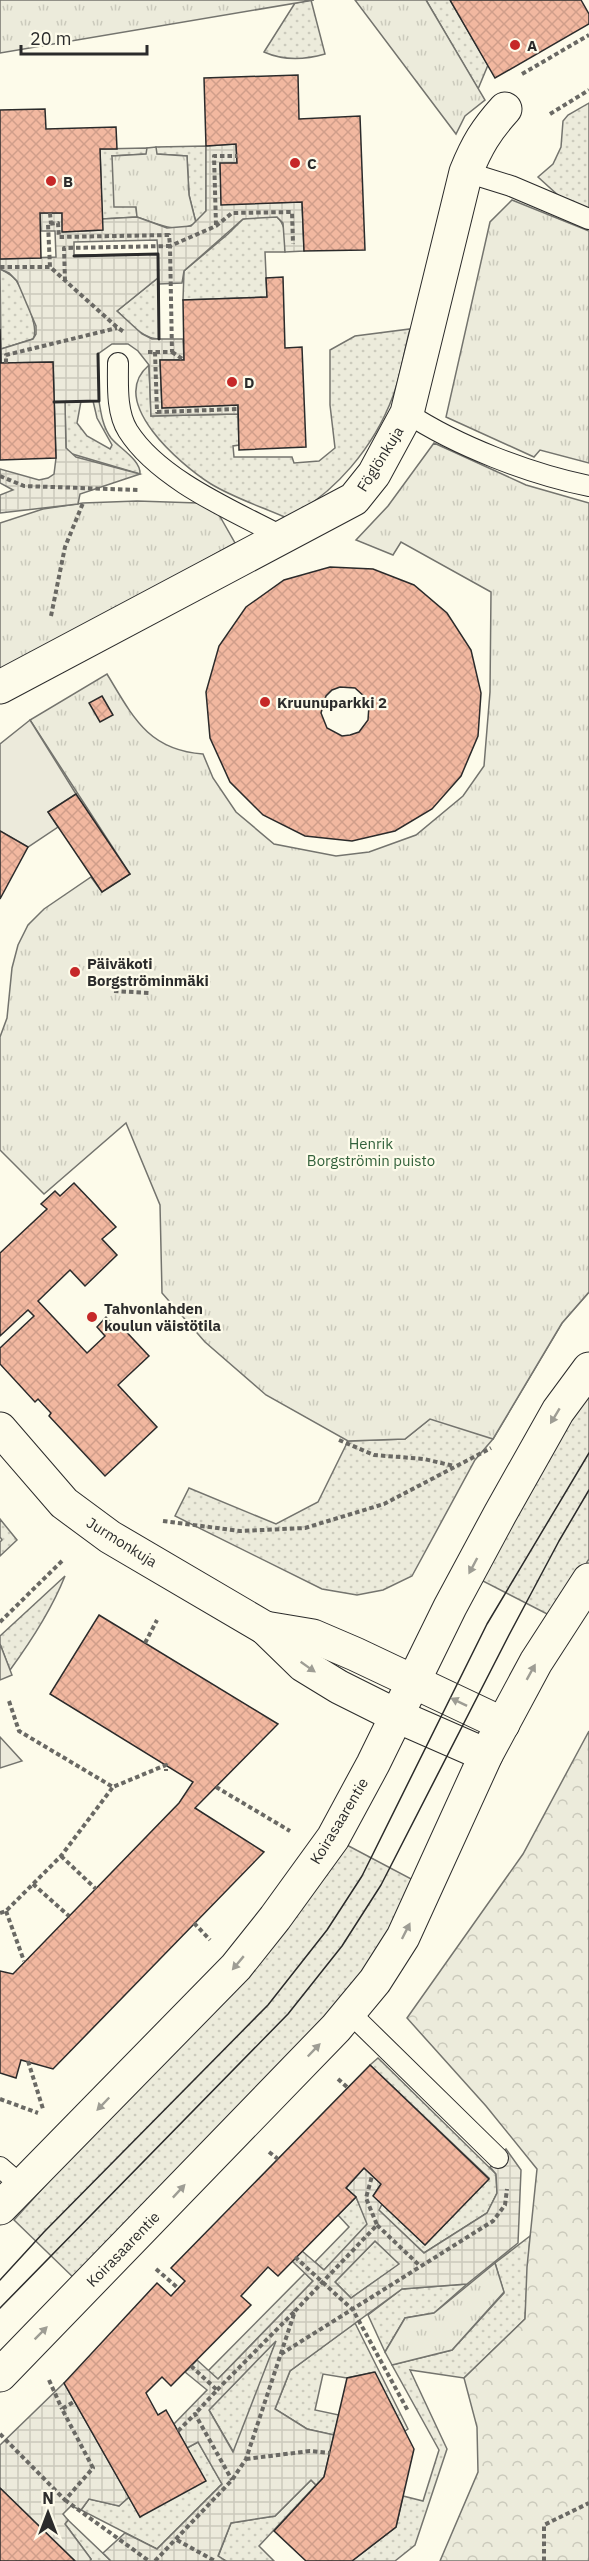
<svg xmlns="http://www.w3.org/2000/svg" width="589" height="2561" font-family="'IBM Plex Sans',sans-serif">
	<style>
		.grass { fill: url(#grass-dots); stroke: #74746e; stroke-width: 1.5 }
		.forest { fill: url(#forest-crowns); stroke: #74746e; stroke-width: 1.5 }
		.park { fill: url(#park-tufts); stroke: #74746e; stroke-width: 1.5 }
		.parking { fill: #eceadb; stroke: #74746e; stroke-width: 1.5 }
		.plaza { fill: url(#plaza-grid); stroke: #74746e; stroke-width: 1.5; fill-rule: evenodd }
		.building { fill: url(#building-cross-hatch); stroke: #2b2b2b; stroke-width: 1.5; fill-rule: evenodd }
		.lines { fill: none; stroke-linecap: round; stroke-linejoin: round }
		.service-casing { stroke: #2b2b2b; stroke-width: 22 }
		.minor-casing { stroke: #2b2b2b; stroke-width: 35 }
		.tertiary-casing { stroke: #2b2b2b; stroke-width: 35 }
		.path { stroke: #6a6964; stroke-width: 4; stroke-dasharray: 4.5 3; stroke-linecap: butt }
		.service { stroke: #fdfbea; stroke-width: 20 }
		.minor { stroke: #fdfbea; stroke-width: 33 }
		.tertiary { stroke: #fdfbea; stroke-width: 33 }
		.tram { stroke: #2b2b2b; stroke-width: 1.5 }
		.wall { stroke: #2b2b2b; stroke-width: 3 }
		.oneway { fill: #9e9d94 }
		.poi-dot { fill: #c62828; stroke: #fdfbea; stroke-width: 2 }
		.labels { text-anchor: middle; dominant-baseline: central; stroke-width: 4.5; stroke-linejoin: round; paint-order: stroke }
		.poi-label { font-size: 15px; font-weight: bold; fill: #2b2b2b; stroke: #fdfbea; text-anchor: start }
		.street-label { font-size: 15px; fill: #2b2b2b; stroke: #fdfbea }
		.park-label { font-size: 15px; fill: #34623c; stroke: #fdfbea }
	</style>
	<defs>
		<pattern id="grass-dots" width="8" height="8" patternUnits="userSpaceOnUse" patternTransform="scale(1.5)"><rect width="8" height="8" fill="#ecebdb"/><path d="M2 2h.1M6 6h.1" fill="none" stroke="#cbcabc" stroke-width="1.8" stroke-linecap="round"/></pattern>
		<pattern id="forest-crowns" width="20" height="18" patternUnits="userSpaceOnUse" patternTransform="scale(1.5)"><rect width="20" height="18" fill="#ecebdb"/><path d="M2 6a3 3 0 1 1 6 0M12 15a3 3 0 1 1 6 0" fill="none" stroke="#cbcabc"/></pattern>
		<pattern id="park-tufts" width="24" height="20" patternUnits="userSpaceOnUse" patternTransform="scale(1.5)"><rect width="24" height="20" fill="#ecebdb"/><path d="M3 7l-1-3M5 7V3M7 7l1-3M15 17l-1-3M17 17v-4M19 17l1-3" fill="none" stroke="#cbcabc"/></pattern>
		<pattern id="plaza-grid" width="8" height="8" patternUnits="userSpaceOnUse" patternTransform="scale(1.5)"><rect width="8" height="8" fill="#eceadb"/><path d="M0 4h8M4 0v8" fill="none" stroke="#cbc9bc"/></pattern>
		<pattern id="building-cross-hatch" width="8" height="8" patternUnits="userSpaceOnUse" patternTransform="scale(1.5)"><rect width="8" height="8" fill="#f2b8a0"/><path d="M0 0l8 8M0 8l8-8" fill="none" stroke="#d09e8a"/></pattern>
	</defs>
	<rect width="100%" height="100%" fill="#fdfbea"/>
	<g class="grass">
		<path d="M 311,0 L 325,54 C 304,60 284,61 264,52 L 295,3 Z"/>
		<path d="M 426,0 L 450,0 L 488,65 L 478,89 Z"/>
		<path d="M 589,103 L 589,209 L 559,196 L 538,177 L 553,164 L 561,147 L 563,121 L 568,115 Z"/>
		<path d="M 206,146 L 206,211 L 196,223 L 189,195 L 187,156 L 156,154 L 156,147 Z"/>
		<path d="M 147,148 L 147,154 L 112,156 L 136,207 L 137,217 L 102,219 L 100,149 Z"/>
		<path d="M 251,217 L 277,217 C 287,226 285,239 285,252 L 265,252 L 267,297 L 183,300 L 184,271 L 228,234 L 243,219 Z"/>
		<path d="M 0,269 C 6,272 11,274 16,280 C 23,291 40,328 33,339 L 1,349 Z"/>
		<path d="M 159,277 L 159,339 C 142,339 129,322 117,311 Z"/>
		<path d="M 410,329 C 404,351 401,375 393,396 C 374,447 335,494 287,518 C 262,507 234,498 211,484 C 181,465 106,402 149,365 L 151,416 L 238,414 L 239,445 L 233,446 L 234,457 L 292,457 L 294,463 L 319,461 L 335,448 L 330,405 L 330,350 L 355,336 Z"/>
		<path d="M 81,401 L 77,423 L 87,436 L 110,449 L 112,445 L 97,418 L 93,401 L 99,401 C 101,414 103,427 111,438 C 119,448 141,460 140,474 L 69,453 L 66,448 L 65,402 Z"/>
		<path d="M 589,1292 L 562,1323 L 493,1439 L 475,1460 L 412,1576 L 383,1590 L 357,1595 L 322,1589 L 175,1516 L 189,1488 L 276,1524 L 318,1502 L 348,1441 L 405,1439 L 430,1419 L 485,1411 Z"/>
		<path d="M 589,1390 L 589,1559 L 553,1617 L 477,1578 Z"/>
		<path d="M 0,1519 L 17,1540 L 0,1556 L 0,1542 L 2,1540 L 0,1537 Z"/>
		<path d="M 65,1576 C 51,1611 32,1640 10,1670 L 0,1644 L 0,1636 Z"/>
		<path d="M 343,1843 L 417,1882 L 394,1928 L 341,2005 L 77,2281 L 14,2220 L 135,2086 Z"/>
		<path d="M 378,2058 L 496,2174 L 497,2193 L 487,2213 L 424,2253 L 378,2210 L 382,2204 L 425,2245 L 489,2178 L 370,2065 Z"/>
		<path d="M 356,2197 L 368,2224 L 324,2270 L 315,2262 L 349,2227 L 338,2215 Z"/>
		<path d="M 530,2236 L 525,2319 L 464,2378 L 410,2370 L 447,2449 L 415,2545 L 395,2561 L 352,2561 L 396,2527 L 403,2496 L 423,2501 L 439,2450 L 392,2365 L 452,2350 L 504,2293 L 495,2263 Z"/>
		<path d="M 375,2241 L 400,2264 L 351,2298 L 335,2282 Z"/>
		<path d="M 305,2273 L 313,2281 L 218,2379 L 208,2371 Z"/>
		<path d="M 467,2284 L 434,2313 L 405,2318 L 385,2352 L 368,2315 L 402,2289 Z"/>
		<path d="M 355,2323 L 408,2429 L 405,2431 L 374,2372 L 347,2378 L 323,2374 L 315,2410 L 339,2415 L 334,2435 L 307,2429 L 275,2409 L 290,2371 Z"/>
		<path d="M 277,2339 L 234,2453 L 209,2410 Z"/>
		<path d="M 198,2442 L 222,2484 L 157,2549 L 81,2510 L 89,2499 L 119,2506 L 129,2497 L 140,2517 L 187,2448 Z"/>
		<path d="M 311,2480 L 316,2485 L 259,2546 L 274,2561 L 226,2561 L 218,2557 L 231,2523 L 275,2516 Z"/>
		<path d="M 68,2520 L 111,2561 L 90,2561 L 91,2559 L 65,2524 Z"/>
	</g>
	<path class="forest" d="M 589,1731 L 589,2561 L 440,2561 L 478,2472 L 477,2427 L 464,2378 L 525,2319 L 527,2267 L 537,2169 L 486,2106 L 407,2018 L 523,1854 Z"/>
	<g class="park">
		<path d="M 0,0 L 314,0 L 0,53 Z"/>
		<path d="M 355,0 L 426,0 L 485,100 L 465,116 L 456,134 Z"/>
		<path d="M 156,147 L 157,154 L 187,156 L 189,195 L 196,223 C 177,235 156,223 137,217 L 136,207 L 114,207 L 112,156 L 146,154 L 147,148 Z"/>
		<path d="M 512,200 L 589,231 L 589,463 L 540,450 L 534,457 L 446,417 L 490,222 Z"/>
		<path d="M 434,443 L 526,485 L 589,503 L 589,1292 L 562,1323 L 493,1439 L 430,1419 L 405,1439 L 348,1441 L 266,1395 L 205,1342 L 162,1293 L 160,1205 L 126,1123 L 44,1194 L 0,1150 L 0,1037 L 7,1018 L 12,968 L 18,945 L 28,925 L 44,909 L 91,877 L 102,892 L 130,874 L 30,720 L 107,674 C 133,717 148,750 203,754 L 213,778 L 236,812 L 274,844 L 336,856 L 369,852 L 416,835 L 463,796 L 484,766 L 490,692 L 491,592 L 401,542 L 393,555 L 356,540 L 388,506 Z"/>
		<path d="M 137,501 L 198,503 L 218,513 L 235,543 L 0,674 L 0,523 L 43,509 L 83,503 Z"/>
		<path d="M 495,2263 L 504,2292 L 452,2350 L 392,2365 L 385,2352 L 405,2318 L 434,2313 Z"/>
	</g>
	<g class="parking">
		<path d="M 30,720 L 76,794 L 48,812 L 58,827 L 28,847 L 0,831 L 0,744 Z"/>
		<path d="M 0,1644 L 12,1675 L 0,1680 Z"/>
		<path d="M 0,1737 L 22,1761 L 0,1768 Z"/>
	</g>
	<g class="plaza">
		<path d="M 236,144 L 237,163 L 220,164 L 222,204 L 302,202 L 304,251 L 285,252 L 283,223 L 277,217 L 243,219 L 184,271 L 182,283 L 159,284 L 158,278 L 117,311 L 142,334 L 152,339 L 183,339 L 184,360 L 160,360 L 162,408 L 238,405 L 238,414 L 151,416 L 149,365 L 138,351 L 128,344 L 112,344 L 98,354 L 99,401 L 65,402 L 66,448 L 76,457 L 140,474 L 80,494 L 78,504 L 0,513 L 0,495 L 13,490 L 0,483 L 0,469 L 39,480 L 48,478 L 54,474 L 56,458 L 53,362 L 1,363 L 1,349 L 33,339 L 36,334 L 36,326 L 17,281 L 9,273 L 0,269 L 0,259 L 56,257 L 55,231 L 41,231 L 40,213 L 62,213 L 63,232 L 102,230 L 102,219 L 137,217 L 167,228 L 191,226 L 206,211 L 206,146 ZM 157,240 L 158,254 L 74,255 L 74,242 Z"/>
		<path d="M 506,2149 L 521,2170 L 518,2243 L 467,2284 L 402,2289 L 290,2371 L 275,2409 L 307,2429 L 334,2435 L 324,2477 L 316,2485 L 311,2480 L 275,2516 L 231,2523 L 218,2556 L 226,2561 L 111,2561 L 103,2553 L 125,2533 L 157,2549 L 222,2484 L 198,2442 L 187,2448 L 174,2424 L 207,2390 L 185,2372 L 197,2360 L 218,2379 L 313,2281 L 292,2261 L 302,2251 L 324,2270 L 367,2224 L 356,2197 L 346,2188 L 364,2168 L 381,2184 L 374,2196 L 382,2204 L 379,2210 L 424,2253 L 487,2213 L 497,2193 L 496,2174 L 490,2167 ZM 375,2241 L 399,2264 L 351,2298 L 335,2282 ZM 276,2341 L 233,2452 L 209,2410 Z"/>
		<path d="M 64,2383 L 129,2497 L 119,2506 L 89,2499 L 81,2510 L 71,2506 L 63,2514 L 68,2520 L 65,2524 L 91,2559 L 90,2561 L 75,2561 L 0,2488 L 0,2445 Z"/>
	</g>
	<g class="building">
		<path d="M 450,0 L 581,0 L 589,14 L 589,24 L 495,78 Z"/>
		<path d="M 298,75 L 299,119 L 360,116 L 365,250 L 304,251 L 302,202 L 221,205 L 220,163 L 237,163 L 236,144 L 206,146 L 204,78 Z"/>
		<path d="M 45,109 L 46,129 L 116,127 L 117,149 L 100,149 L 103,230 L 62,232 L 62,213 L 40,213 L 41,258 L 0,259 L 0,110 Z"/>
		<path d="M 283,277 L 285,348 L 302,347 L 306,447 L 239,450 L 238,405 L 162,408 L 160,360 L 184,360 L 183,300 L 267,297 L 266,278 Z"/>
		<path d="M 0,329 L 1,363 L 53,362 L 56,458 L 0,460 Z"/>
		<path d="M 330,567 L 373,569 L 414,585 L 447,613 L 471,650 L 481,693 L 478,736 L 461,776 L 432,809 L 395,831 L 352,841 L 305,836 L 263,815 L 230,782 L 210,738 L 206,692 L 219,646 L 246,607 L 284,580 ZM 340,687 L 355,688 L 366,698 L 369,705 L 368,720 L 359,732 L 350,735 L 342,736 L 327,728 L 321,713 L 326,696 L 332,690 Z"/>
		<path d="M 102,696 L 113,715 L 100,722 L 89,703 Z"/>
		<path d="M 76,794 L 130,874 L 102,892 L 48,812 Z"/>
		<path d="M 0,831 L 28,847 L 0,899 Z"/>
		<path d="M 74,1183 L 116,1227 L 102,1239 L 117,1255 L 85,1286 L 70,1270 L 38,1301 L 87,1353 L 105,1336 L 97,1327 L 106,1317 L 115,1327 L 118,1323 L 149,1356 L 118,1385 L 157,1427 L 105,1476 L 49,1416 L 51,1413 L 38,1399 L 35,1402 L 0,1364 L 0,1348 L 34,1316 L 28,1310 L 0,1336 L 0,1253 L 47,1209 L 41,1204 L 55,1191 L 60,1196 Z"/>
		<path d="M 99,1615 L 278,1724 L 195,1808 L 264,1852 L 53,2069 L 21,2060 L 16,2078 L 0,2073 L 0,1971 L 13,1974 L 179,1803 L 193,1782 L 50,1694 Z"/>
		<path d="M 370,2065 L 489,2179 L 425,2245 L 373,2196 L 381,2184 L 364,2168 L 346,2188 L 356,2197 L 278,2276 L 268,2267 L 241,2296 L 251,2305 L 171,2386 L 162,2377 L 146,2393 L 158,2415 L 166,2410 L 206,2481 L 140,2517 L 64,2383 L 157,2283 L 171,2296 L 185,2281 L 171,2268 Z"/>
		<path d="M 375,2372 L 414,2449 L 396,2527 L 352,2561 L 306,2561 L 274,2531 L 324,2477 L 347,2378 Z"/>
		<path d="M 0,2488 L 75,2561 L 0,2561 Z"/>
	</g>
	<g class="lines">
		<defs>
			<g id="service">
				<path d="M 466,172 L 511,186 L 589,219"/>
				<path d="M 118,363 C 118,384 116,412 128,431 C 159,480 234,511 283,537"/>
				<path d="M 407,413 C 457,446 530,474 589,486"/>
				<path d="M 349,2012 L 498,2158"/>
				<path d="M 0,2167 L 22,2186"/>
			</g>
			<g id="minor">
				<path d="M 0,687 L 354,499 L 374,474 L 407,413 L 466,172 C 477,145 486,130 505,109"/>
				<path d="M 0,1429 L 64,1503 L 110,1537 L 265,1628 L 303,1665 L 339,1687 L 397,1716 L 486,1755"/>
				<path d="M 265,1628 L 313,1636 L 355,1654 L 503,1724"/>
			</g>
			<g id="tertiary">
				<path d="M 0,2208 L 236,1967 L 275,1918 L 333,1838 L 373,1764 L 450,1607 L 500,1514 L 558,1411 L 589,1369"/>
				<path d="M 0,2375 L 336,2028 L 375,1981 L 403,1937 L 486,1755 L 536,1662 L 589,1580"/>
			</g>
		</defs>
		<use href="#service" class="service-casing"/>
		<use href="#minor" class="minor-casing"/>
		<use href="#tertiary" class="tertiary-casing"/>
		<g class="path">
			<path d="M 522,74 L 589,35"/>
			<path d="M 550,114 L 589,90"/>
			<path d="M 50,213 L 51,224"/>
			<path d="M 216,225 L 214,156 L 237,156"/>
			<path d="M 0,267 L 50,267"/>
			<path d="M 65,281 L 64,248 L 170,246 L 169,235 L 59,237 L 58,223 L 48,224 L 50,267 L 118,328 L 124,332"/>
			<path d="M 148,352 L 172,352 L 170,246 L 216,226 L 232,213 L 292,212 L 293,244"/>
			<path d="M 155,352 L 157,412 L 238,409"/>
			<path d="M 172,352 L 184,360"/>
			<path d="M 6,363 L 6,355 L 117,328"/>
			<path d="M 0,476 L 24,486 L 138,490"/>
			<path d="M 51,616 L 65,547 L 83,503"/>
			<path d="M 114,991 L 149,993"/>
			<path d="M 339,1440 L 374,1455 L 424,1459 L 454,1466"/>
			<path d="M 163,1521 L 240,1531 L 305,1528 L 384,1504 L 491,1448"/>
			<path d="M 0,1622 L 63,1560"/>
			<path d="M 145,1643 L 157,1620"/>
			<path d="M 9,1701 L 19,1731 L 113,1787 L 166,1765 L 166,1771"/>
			<path d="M 216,1787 L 290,1831"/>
			<path d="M 61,1856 L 96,1889"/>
			<path d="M 33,1884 L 69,1916"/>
			<path d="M 6,1911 L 24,1961"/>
			<path d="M 0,1913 L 6,1911 L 61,1856 L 113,1787"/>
			<path d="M 194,1923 L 210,1940"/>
			<path d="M 28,2061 L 43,2109"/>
			<path d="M 338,2079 L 347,2087"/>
			<path d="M 0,2099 L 38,2113"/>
			<path d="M 269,2152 L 278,2159"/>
			<path d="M 377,2225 L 420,2266"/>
			<path d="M 295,2257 L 353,2310 L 408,2411"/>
			<path d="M 156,2269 L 178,2288"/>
			<path d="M 281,2354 L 493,2221 L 505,2205 L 507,2189"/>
			<path d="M 191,2366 L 217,2390 L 195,2414"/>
			<path d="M 49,2380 L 62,2409"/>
			<path d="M 217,2390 L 294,2312"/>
			<path d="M 178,2431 L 195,2414 L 232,2480"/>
			<path d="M 0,2434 L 65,2500 L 93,2468 L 62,2409 L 75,2401"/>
			<path d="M 246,2459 L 310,2451 L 330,2453"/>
			<path d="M 65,2500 L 149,2561"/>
			<path d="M 177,2540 L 215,2561"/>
			<path d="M 155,2561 L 232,2480 L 246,2459 L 295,2311 L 377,2225 L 366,2198 L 372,2176"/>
			<path d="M 544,2561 L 544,2525 L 589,2503"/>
		</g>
		<use href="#service" class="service"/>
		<use href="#minor" class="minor"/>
		<use href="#tertiary" class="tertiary"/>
		<g class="tram">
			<path d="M 0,2280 L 44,2232 L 268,2005 L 327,1930 L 362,1876 L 487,1624 L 589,1453"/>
			<path d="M 0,2308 L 288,2014 L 342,1946 L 381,1885 L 509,1635 L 559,1541 L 589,1490"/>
		</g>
		<g class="wall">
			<path d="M 74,256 L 158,254 L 159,339"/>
			<path d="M 54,402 L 99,401 L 98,354"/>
		</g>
	</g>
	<defs><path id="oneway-solid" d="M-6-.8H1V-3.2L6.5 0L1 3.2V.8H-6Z" transform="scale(1.5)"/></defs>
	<g class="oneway">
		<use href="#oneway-solid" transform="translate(555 1416) rotate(121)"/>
		<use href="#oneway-solid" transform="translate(473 1566) rotate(118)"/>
		<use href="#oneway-solid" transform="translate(308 1667) rotate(35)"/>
		<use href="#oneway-solid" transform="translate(531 1672) rotate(-61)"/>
		<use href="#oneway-solid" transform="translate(459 1702) rotate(-154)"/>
		<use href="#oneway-solid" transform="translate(406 1931) rotate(-63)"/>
		<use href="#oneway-solid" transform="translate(238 1963) rotate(130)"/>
		<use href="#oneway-solid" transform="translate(314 2050) rotate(-46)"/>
		<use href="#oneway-solid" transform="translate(103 2104) rotate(134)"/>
		<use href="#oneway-solid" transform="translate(179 2191) rotate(-47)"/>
		<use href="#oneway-solid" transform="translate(41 2333) rotate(-45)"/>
	</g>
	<g class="poi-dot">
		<circle cx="515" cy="45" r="6"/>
		<circle cx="295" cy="163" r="6"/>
		<circle cx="51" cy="181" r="6"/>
		<circle cx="232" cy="382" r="6"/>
		<circle cx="265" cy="702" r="6"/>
		<circle cx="75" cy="972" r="6"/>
		<circle cx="92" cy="1317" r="6"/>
	</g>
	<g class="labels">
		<g class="poi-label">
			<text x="527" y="45">A</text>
			<text x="307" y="163">C</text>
			<text x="63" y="181">B</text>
			<text x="244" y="382">D</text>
			<text x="277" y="702">Kruunuparkki 2</text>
			<text x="87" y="963">Päiväkoti<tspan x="87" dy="17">Borgströminmäki</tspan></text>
			<text x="104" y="1308">Tahvonlahden<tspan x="104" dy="17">koulun väistötila</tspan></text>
		</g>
		<g class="street-label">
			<text transform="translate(380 459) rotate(-58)">Föglönkuja</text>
			<text transform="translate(122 1542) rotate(32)">Jurmonkuja</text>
			<text transform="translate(339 1821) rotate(-59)">Koirasaarentie</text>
			<text transform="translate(123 2249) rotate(-46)">Koirasaarentie</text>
		</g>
		<g class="park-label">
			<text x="371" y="1143">Henrik<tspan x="371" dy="17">Borgströmin puisto</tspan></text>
		</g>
	</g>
	<g transform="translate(48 2513)" stroke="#fdfbea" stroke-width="4.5" paint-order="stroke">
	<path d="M0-4.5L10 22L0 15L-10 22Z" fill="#2b2b2b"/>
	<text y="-9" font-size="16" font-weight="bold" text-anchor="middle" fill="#2b2b2b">N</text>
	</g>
	<path d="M21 45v9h126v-9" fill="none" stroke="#2b2b2b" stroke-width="3"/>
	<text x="30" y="45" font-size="18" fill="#2b2b2b" stroke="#fdfbea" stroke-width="4.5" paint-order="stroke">20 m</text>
</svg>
